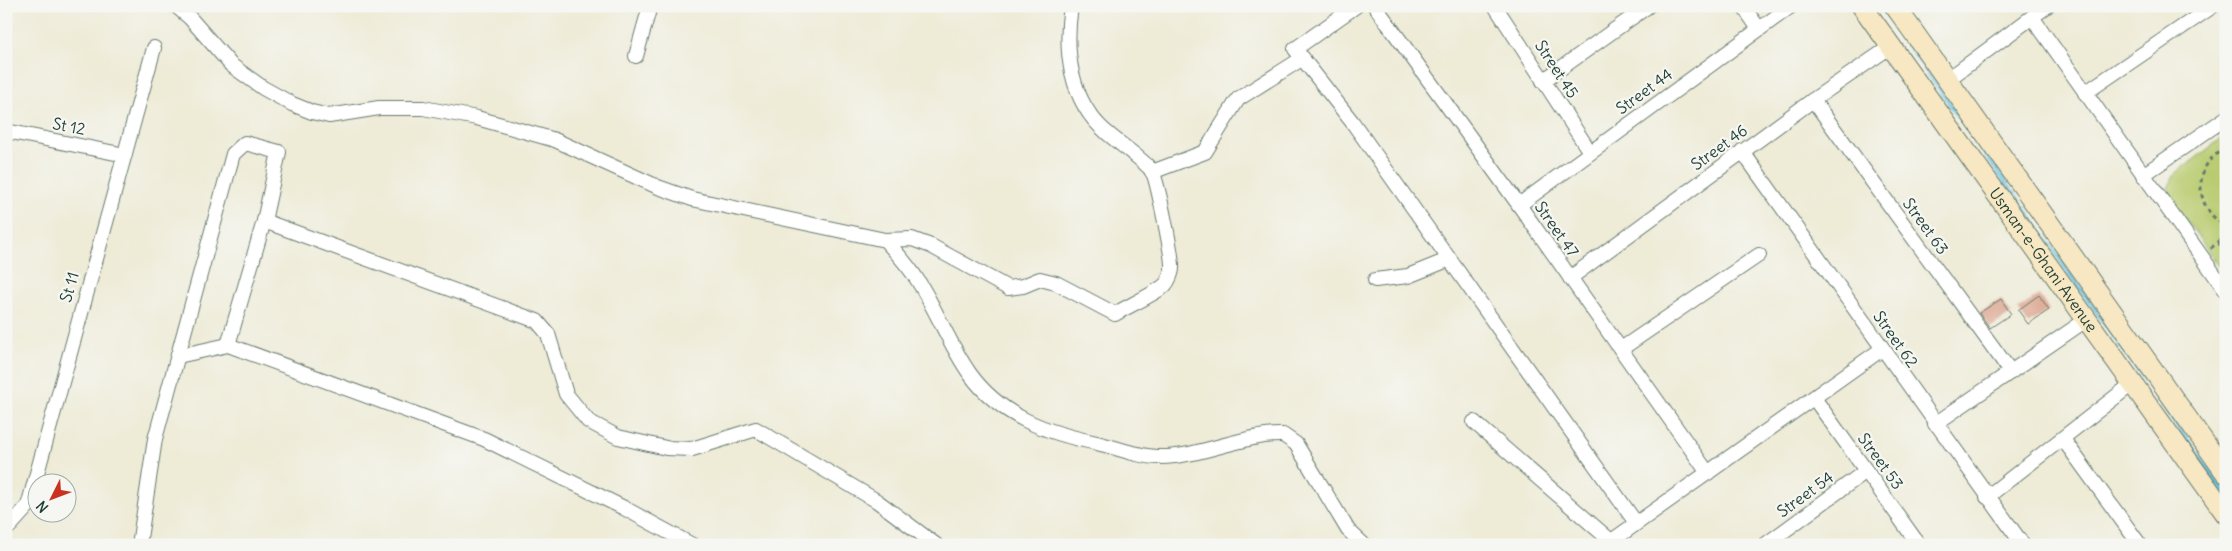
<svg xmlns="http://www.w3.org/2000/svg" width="2232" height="551" font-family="Delius,sans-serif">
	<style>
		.green { fill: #b8cb6e; stroke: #6c8451 }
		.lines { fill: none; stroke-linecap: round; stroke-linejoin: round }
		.stream { stroke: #62c0e0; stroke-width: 5 }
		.building { fill: #dca690 }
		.minor-casing { stroke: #677a6d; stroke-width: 16 }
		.secondary-casing { stroke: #677a6d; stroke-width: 22 }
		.path { stroke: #677a6d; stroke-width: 3; stroke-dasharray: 4 4; stroke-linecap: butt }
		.minor { stroke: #fff; stroke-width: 14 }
		.secondary { stroke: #f7e8c3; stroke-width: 20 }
		.labels { text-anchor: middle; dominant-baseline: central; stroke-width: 4.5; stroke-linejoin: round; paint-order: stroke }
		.street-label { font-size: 16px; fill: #1f3d34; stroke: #f6f6f2 }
	</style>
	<rect width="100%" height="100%" fill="#f6f6f2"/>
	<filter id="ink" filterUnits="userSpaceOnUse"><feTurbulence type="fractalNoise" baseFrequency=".02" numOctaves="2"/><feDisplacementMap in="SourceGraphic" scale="10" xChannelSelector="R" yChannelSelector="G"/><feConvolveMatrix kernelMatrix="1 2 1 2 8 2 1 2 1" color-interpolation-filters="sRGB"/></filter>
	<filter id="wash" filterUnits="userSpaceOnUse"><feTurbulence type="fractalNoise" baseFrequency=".0096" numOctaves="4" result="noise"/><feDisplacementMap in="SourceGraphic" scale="20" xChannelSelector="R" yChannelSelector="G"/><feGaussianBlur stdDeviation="1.12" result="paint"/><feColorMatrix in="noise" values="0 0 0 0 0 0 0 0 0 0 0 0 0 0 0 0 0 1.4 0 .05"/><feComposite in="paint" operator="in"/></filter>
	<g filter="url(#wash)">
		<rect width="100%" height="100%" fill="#eeebd7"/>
		<path class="green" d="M 2226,135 L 2226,276 L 2170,197 L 2168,188 L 2175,174 Z"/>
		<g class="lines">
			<path class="stream" d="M 1881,6 L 2226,495"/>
		</g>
		<g id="blocks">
			<g class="building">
				<path d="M 2039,295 L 2049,310 L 2028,324 L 2018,310 Z"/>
				<path d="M 2001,299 L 2011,314 L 1990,328 L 1979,313 Z"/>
			</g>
		</g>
	</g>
	<g filter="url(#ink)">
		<use href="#blocks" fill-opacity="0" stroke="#677a6d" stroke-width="1"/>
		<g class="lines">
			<defs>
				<g id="minor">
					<path d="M 176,6 L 190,18 L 231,65 L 263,88 L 292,104 L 312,112 L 329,116 L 379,108 L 423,108 L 477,118 L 555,140 L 658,187 L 692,199 L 885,240 C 897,253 909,266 918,281 C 937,311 950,346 970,374 C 1001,417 1048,433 1097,443 C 1118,448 1139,457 1160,457 C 1202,457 1243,434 1283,435 L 1296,444 L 1348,530 L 1364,545"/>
					<path d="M 1356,6 L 1295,49 L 1353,123 L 1636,523"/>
					<path d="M 1375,6 L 1519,205 L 1708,473"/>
					<path d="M 1495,6 L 1590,152"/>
					<path d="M 1743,6 L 1759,29"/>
					<path d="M 2032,17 L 2226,291"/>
					<path d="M 636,56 L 650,6"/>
					<path d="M 1947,80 L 2047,6"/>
					<path d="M 1543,81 L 1648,6"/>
					<path d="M 2085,93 L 2213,6"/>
					<path d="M 1813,100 L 2011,372"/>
					<path d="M 6,131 L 125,155"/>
					<path d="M 1742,151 L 2023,545"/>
					<path d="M 1152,172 L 1205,152 L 1238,99 L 1303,58"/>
					<path d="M 2143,175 L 2226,118"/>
					<path d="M 1519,205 L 1791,6"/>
					<path d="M 264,221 L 537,321 L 548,334 L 566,394 L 588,421 L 618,437 L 666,448 L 692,449 L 756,429 L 877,501 L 936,545"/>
					<path d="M 885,240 L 912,239 L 931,246 L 1008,288 L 1023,286 L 1040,279 L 1056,283 L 1115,314 C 1128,306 1155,294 1165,285 C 1168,282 1172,273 1172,268 C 1173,258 1157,178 1152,171 C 1145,161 1117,142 1106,132 C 1070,101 1064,51 1071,6"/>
					<path d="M 1570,278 L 1813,100 L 1890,47"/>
					<path d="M 1375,280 L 1408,276 L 1450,259"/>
					<path d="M 1621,349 L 1759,255"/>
					<path d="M 178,356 L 228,345 L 484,439 L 624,508 L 692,545"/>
					<path d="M 1814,398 L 1919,545"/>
					<path d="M 1474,422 L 1611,541"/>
					<path d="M 1935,424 L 2086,320"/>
					<path d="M 2063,439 L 2140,545"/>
					<path d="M 1987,497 L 2132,384"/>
					<path d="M 6,528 L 10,526 L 28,506 L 154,48"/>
					<path d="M 139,545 L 155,439 L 233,154 L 245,143 L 279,152 L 264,221 L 228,345"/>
					<path d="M 1606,545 L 1882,349"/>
					<path d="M 1765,545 L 1866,471"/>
				</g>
				<g id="secondary">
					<path id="s1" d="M 1862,6 L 2226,514"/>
					<path d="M 1895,6 L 2226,473"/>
				</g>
			</defs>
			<use href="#minor" class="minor-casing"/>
			<use href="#secondary" class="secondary-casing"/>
			<g class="path">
				<path d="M 2226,149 C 2191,163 2194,210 2226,226"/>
				<path d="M 2217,244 L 2226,244"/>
				<path d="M 2211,248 L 2223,237 L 2224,225"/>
			</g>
			<use href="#minor" class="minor"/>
			<use href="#secondary" class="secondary"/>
		</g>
	</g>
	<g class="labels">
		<g class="street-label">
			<text transform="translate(1557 69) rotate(57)">Street 45</text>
			<text transform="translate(1644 91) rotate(-36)">Street 44</text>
			<text transform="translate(69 126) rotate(11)">St 12</text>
			<text transform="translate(1719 147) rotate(-36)">Street 46</text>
			<text transform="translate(1926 226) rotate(54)">Street 63</text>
			<text transform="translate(1557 229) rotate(55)">Street 47</text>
			<text stroke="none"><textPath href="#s1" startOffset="312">Usman-e-Ghani Avenue</textPath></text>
			<text transform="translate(69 287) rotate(-74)">St 11</text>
			<text transform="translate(1896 339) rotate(55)">Street 62</text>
			<text transform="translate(1881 461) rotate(54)">Street 53</text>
			<text transform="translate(1805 494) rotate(-36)">Street 54</text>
		</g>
	</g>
	<rect width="2232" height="551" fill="none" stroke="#f6f6f2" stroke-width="25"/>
	<g transform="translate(52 498) rotate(228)"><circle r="24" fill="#f6f6f2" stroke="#a0aca6"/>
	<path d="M0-4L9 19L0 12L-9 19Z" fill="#c8321e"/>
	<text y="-8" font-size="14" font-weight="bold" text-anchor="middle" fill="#1f3d34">N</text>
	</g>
</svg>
